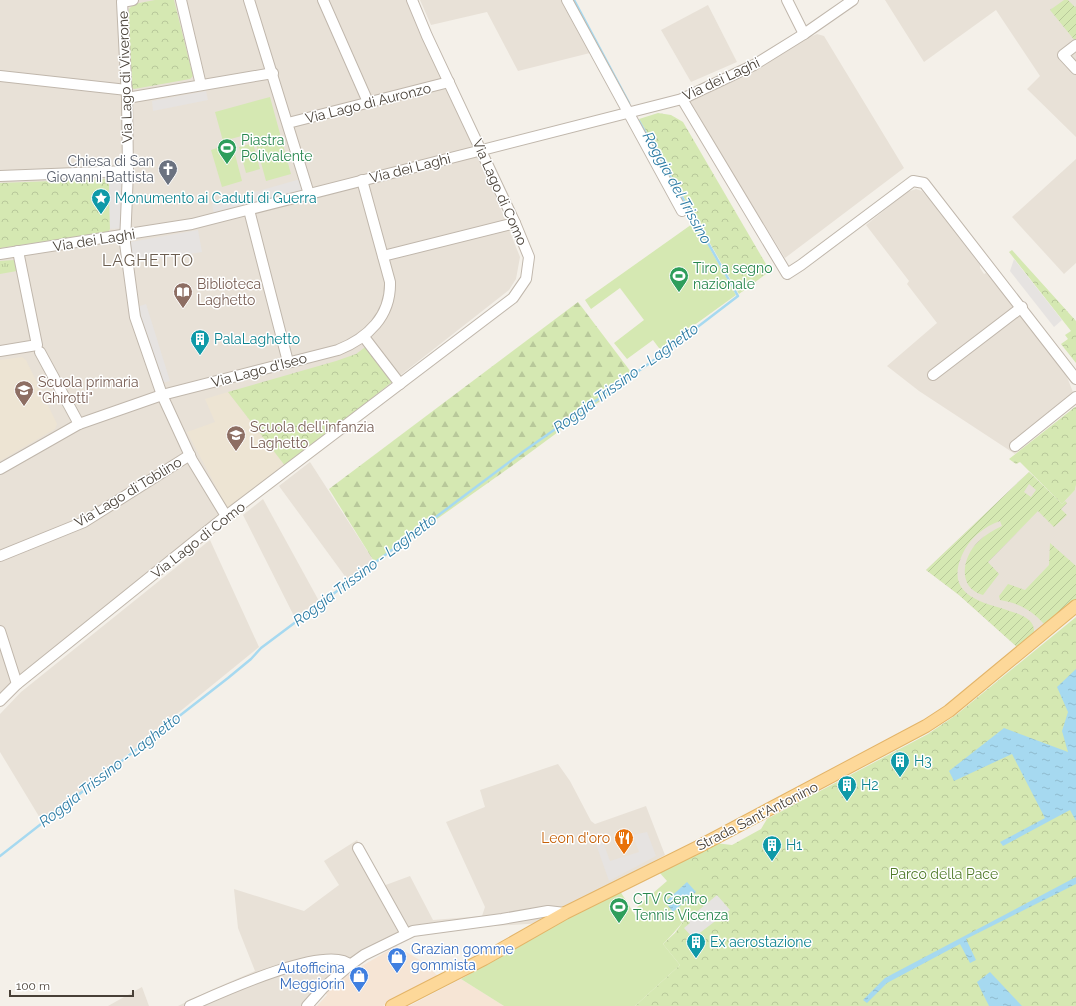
<svg xmlns="http://www.w3.org/2000/svg" width="1076" height="1006" font-family="Raleway,sans-serif">
	<style>
		.residential { fill: #e8e1d7 }
		.commercial { fill: #f6e5d5 }
		.education { fill: #ede4d3 }
		.grass { fill: url(#grass-tufts) }
		.forest { fill: url(#forest-firs) }
		.park { fill: url(#park-crowns) }
		.garden { fill: url(#garden-furrows); fill-rule: evenodd }
		.pitch { fill: #d5e8b2 }
		.parking { fill: #e6e3e1 }
		.water { fill: url(#water-ripples) }
		.lines { fill: none; stroke-linecap: round; stroke-linejoin: round }
		.stream { stroke: #a6d9f0; stroke-width: 2.5 }
		.minor-casing { stroke: #c0b7ac; stroke-width: 12 }
		.major-casing { stroke: #e3b468; stroke-width: 14 }
		.minor { stroke: #fff; stroke-width: 10 }
		.major { stroke: #fdd899; stroke-width: 12 }
		.labels { text-anchor: middle; dominant-baseline: central; stroke-width: 3; stroke-linejoin: round; paint-order: stroke }
		.street-label { font-size: 14px; fill: #484037; stroke: #fff }
		.leisure-label { font-size: 14px; fill: #27864d; stroke: #fff; text-anchor: start }
		.worship-label { font-size: 14px; fill: #5b616d; stroke: #fff; text-anchor: end }
		.culture-label { font-size: 14px; fill: #0d838f; stroke: #fff; text-anchor: start }
		.education-label { font-size: 14px; fill: #785e54; stroke: #fff; text-anchor: start }
		.food-label { font-size: 14px; fill: #c56008; stroke: #fff; text-anchor: end }
		.park-label { font-size: 14px; fill: #507a2a; stroke: #fff }
		.shop-label { font-size: 14px; fill: #366cbe; stroke: #fff; text-anchor: start }
		.water-label { font-size: 15px; font-style: italic; fill: #2d7ca4; stroke: #fff }
		.quarter-label { font-size: 16px; letter-spacing: 1px; fill: #6b5d4f; stroke: #fff }
	</style>
	<defs>
		<pattern id="grass-tufts" width="24" height="20" patternUnits="userSpaceOnUse"><rect width="24" height="20" fill="#d5e8b2"/><path d="M3 7l-1-3M5 7V3M7 7l1-3M15 17l-1-3M17 17v-4M19 17l1-3" fill="none" stroke="#b8c89a"/></pattern>
		<pattern id="forest-firs" width="22" height="20" patternUnits="userSpaceOnUse"><rect width="22" height="20" fill="#d5e8b2"/><path d="M5 1l3.5 6h-7zM16 11l3.5 6h-7z" fill="#b8c89a"/></pattern>
		<pattern id="park-crowns" width="20" height="18" patternUnits="userSpaceOnUse"><rect width="20" height="18" fill="#d5e8b2"/><path d="M2 6a3 3 0 1 1 6 0M12 15a3 3 0 1 1 6 0" fill="none" stroke="#b8c89a"/></pattern>
		<pattern id="garden-furrows" width="10" height="10" patternUnits="userSpaceOnUse"><rect width="10" height="10" fill="#d5e8b2"/><path d="M-1 1l2-2M0 10L10 0M9 11l2-2" fill="none" stroke="#b8c89a"/></pattern>
		<pattern id="water-ripples" width="26" height="14" patternUnits="userSpaceOnUse"><rect width="26" height="14" fill="#a6d9f0"/><path d="M2 4q2-2 4 0t4 0M15 11q2-2 4 0t4 0" fill="none" stroke="#90bbce"/></pattern>
	</defs>
	<rect width="100%" height="100%" fill="#f4f0e9"/>
	<g class="residential">
		<path d="M 0,0 L 406,0 L 479,155 L 520,257 L 516,279 L 509,290 L 16,677 L 0,693 Z"/>
		<path d="M 420,0 L 564,0 L 594,52 L 518,71 L 487,12 L 431,25 Z"/>
		<path d="M 885,0 L 1076,0 L 1076,137 L 1027,89 L 1040,76 L 996,10 L 924,62 Z"/>
		<path d="M 708,5 L 737,62 L 691,82 L 661,30 Z"/>
		<path d="M 817,34 L 824,36 L 904,168 L 785,258 L 737,181 L 689,99 L 749,75 L 805,39 Z"/>
		<path d="M 1076,159 L 1076,263 L 1064,274 L 1012,217 Z"/>
		<path d="M 916,189 L 922,191 L 928,198 L 980,265 L 980,268 L 984,274 L 986,273 L 1025,320 L 1067,377 L 1075,397 L 1015,454 L 919,391 L 887,366 L 937,323 L 907,284 L 909,281 L 866,225 L 907,192 Z"/>
		<path d="M 310,462 L 375,563 L 347,579 L 279,486 Z"/>
		<path d="M 1029,472 L 1062,504 L 1075,490 L 1076,485 L 1076,600 L 1017,647 L 959,595 L 926,570 Z"/>
		<path d="M 263,499 L 319,601 L 295,618 L 243,515 Z"/>
		<path d="M 210,540 L 259,647 L 43,823 L 0,752 L 0,714 L 21,692 Z"/>
		<path d="M 558,764 L 570,781 L 591,821 L 595,824 L 646,806 L 665,855 L 543,923 L 413,931 L 364,955 L 305,1006 L 178,1006 L 211,990 L 255,971 L 238,928 L 234,889 L 304,911 L 339,885 L 324,861 L 357,840 L 383,886 L 410,876 L 433,920 L 482,916 L 485,907 L 446,822 L 485,807 L 480,790 Z"/>
		<path d="M 142,987 L 149,1006 L 108,1006 Z"/>
	</g>
	<g class="commercial">
		<path d="M 396,946 L 423,962 L 440,978 L 383,1006 L 317,1006 L 327,995 L 325,992 L 338,980 Z"/>
		<path d="M 461,979 L 504,1006 L 409,1006 Z"/>
	</g>
	<g class="education">
		<path d="M 22,357 L 26,360 L 57,424 L 55,429 L 0,461 L 0,360 Z"/>
		<path d="M 228,392 L 286,467 L 229,511 L 187,432 L 215,422 L 205,399 Z"/>
	</g>
	<path class="grass" d="M 14,260 L 17,271 L 0,274 L 0,261 Z"/>
	<path class="forest" d="M 578,302 L 634,376 L 516,463 L 375,563 L 329,489 Z"/>
	<g class="park">
		<path d="M 155,0 L 174,0 L 193,76 L 190,79 L 134,89 L 130,87 L 129,9 L 134,4 Z"/>
		<path d="M 658,113 L 671,115 L 683,122 L 770,271 L 739,294 L 639,119 Z"/>
		<path d="M 106,179 L 109,183 L 110,229 L 108,232 L 0,248 L 0,183 Z"/>
		<path d="M 1012,250 L 1076,321 L 1076,363 L 1061,344 L 1068,339 L 1065,335 L 1071,331 L 1009,252 Z"/>
		<path d="M 368,345 L 392,382 L 286,467 L 228,392 L 336,361 L 356,354 Z"/>
		<path d="M 1075,407 L 1076,407 L 1076,485 L 1075,490 L 1062,504 L 1020,462 L 1016,464 L 1009,459 Z"/>
		<path d="M 1076,617 L 1076,1006 L 635,1006 L 680,965 L 663,944 L 675,933 L 688,915 L 688,857 L 715,843 L 732,845 L 761,829 L 767,819 L 928,734 L 956,715 Z"/>
	</g>
	<g class="garden">
		<path d="M 1064,0 L 1068,0 L 1075,7 L 1076,6 L 1076,42 L 1050,10 Z"/>
		<path d="M 1029,472 L 1062,504 L 1065,501 L 1067,503 L 1061,509 L 1067,515 L 1054,527 L 1038,511 L 988,562 L 999,574 L 983,595 C 957,588 962,557 978,542 C 985,535 993,530 1002,526 L 1000,521 C 983,527 969,539 962,555 C 935,617 1037,599 1034,632 L 1017,647 L 959,595 L 926,570 ZM 1029,484 L 1036,490 L 1031,497 L 1024,492 Z"/>
		<path d="M 1050,543 L 1076,566 L 1076,600 L 1044,624 C 1032,610 1018,603 1000,600 L 999,596 L 1008,584 L 1025,590 L 1049,565 Z"/>
	</g>
	<g class="pitch">
		<path d="M 270,97 L 291,174 L 266,181 L 253,133 L 223,141 L 215,112 Z"/>
		<path d="M 232,143 L 242,181 L 222,187 L 211,150 Z"/>
		<path d="M 253,143 L 260,169 L 246,173 L 239,147 Z"/>
		<path d="M 695,222 L 736,295 L 693,326 L 694,328 L 662,352 L 653,340 L 627,359 L 614,343 L 644,320 L 620,288 L 591,309 L 585,300 Z"/>
		<path d="M 688,857 C 692,861 698,867 700,872 C 709,895 678,929 663,944 L 680,965 L 635,1006 L 504,1006 L 461,979 L 598,901 L 620,891 L 635,915 L 638,912 L 637,907 L 667,881 L 659,872 Z"/>
	</g>
	<g class="parking">
		<path d="M 206,91 L 208,100 L 153,111 L 152,101 Z"/>
		<path d="M 304,178 L 309,194 L 215,219 L 212,204 Z"/>
		<path d="M 128,182 L 126,228 L 110,229 L 109,183 Z"/>
		<path d="M 198,230 L 202,252 L 128,264 L 125,243 Z"/>
		<path d="M 1014,259 L 1062,320 L 1054,327 L 1010,271 Z"/>
		<path d="M 146,304 L 170,381 L 158,384 L 134,308 Z"/>
		<path d="M 647,832 L 656,856 L 609,881 L 596,844 L 603,842 L 610,861 L 639,852 L 633,835 Z"/>
		<path d="M 717,895 L 730,910 L 693,938 L 684,928 L 690,923 L 688,919 Z"/>
	</g>
	<g class="water">
		<path d="M 1076,669 L 1076,821 L 1070,810 L 1003,846 L 1000,842 L 1045,818 L 1012,754 L 954,781 L 949,771 L 1004,728 L 1068,752 L 1062,731 L 1068,712 L 1057,687 Z"/>
		<path d="M 1076,877 L 1076,884 L 966,939 L 976,960 L 970,963 L 960,944 L 887,983 L 867,1003 L 863,1000 L 885,978 Z"/>
		<path d="M 687,882 L 696,892 L 673,912 L 665,902 Z"/>
		<path d="M 990,972 L 1022,1006 L 989,1006 L 977,982 Z"/>
	</g>
	<g class="lines">
		<g class="stream">
			<path d="M 574,0 L 629,103"/>
			<path d="M 0,856 L 228,678 L 251,659 L 261,648 L 524,451 L 657,358 L 738,296 L 639,121"/>
		</g>
		<defs>
			<g id="minor">
				<path d="M 133,0 L 122,2 L 127,98 L 128,171 L 125,243 L 135,317 L 162,395 L 192,460 L 226,516"/>
				<path d="M 181,0 L 201,85"/>
				<path d="M 249,0 L 309,194"/>
				<path d="M 323,0 L 368,102"/>
				<path d="M 567,0 L 682,211"/>
				<path d="M 787,0 L 804,34"/>
				<path d="M 1076,45 L 1063,55 L 1076,69"/>
				<path d="M 0,76 L 127,90"/>
				<path d="M 127,98 L 273,73"/>
				<path d="M 682,99 L 787,274 L 801,265 L 913,181 L 924,183 L 1076,379"/>
				<path d="M 288,123 L 449,82"/>
				<path d="M 0,176 L 128,171"/>
				<path d="M 249,210 L 288,362"/>
				<path d="M 0,254 L 192,224 L 682,99 L 754,65 L 804,34 L 853,0"/>
				<path d="M 383,256 L 515,223"/>
				<path d="M 364,337 L 400,384"/>
				<path d="M 0,351 L 37,345 L 18,251"/>
				<path d="M 40,352 L 79,424"/>
				<path d="M 933,375 L 1022,307"/>
				<path d="M 1015,446 L 1076,397"/>
				<path d="M 0,469 L 79,424 L 162,395 L 338,350 C 368,338 391,316 390,282 L 362,180"/>
				<path d="M 0,556 L 84,522 L 190,455"/>
				<path d="M 0,631 L 17,684"/>
				<path d="M 0,701 L 17,684 L 226,516 L 513,298 L 526,279 L 529,257 L 515,223 L 427,36 L 412,0"/>
				<path d="M 358,848 L 406,934"/>
				<path d="M 190,1006 C 215,995 329,942 350,965"/>
				<path d="M 307,1006 L 323,988 L 350,965 L 364,955 L 413,931 L 502,919 L 548,911 L 565,913"/>
			</g>
			<path id="major" d="M 392,1006 L 484,959 L 565,913 L 698,847 L 926,726 L 949,711 L 1076,606"/>
		</defs>
		<use href="#minor" class="minor-casing"/>
		<use href="#major" class="major-casing"/>
		<use href="#minor" class="minor"/>
		<use href="#major" class="major"/>
	</g>
	<defs>
		<symbol id="stadium-pin" viewBox="-11 -11 22 30"><path d="M0 17L-7.5 6A9.5 9.5 0 1 1 7.5 6Z" fill="#2e9e5b" stroke="#fff"/><path d="M0-5a6.5 5 0 1 0 0 10a6.5 5 0 1 0 0-10ZM-3.5-1.8h7v3.6h-7Z" fill="#fff"/></symbol>
		<symbol id="church-pin" viewBox="-11 -11 22 30"><path d="M0 17L-7.5 6A9.5 9.5 0 1 1 7.5 6Z" fill="#6b7280" stroke="#fff"/><path d="M-1.2-6h2.4v3.5h3.3v2.4h-3.3V6h-2.4V-.1h-3.3v-2.4h3.3Z" fill="#fff"/></symbol>
		<symbol id="sight-pin" viewBox="-11 -11 22 30"><path d="M0 17L-7.5 6A9.5 9.5 0 1 1 7.5 6Z" fill="#0f9aa8" stroke="#fff"/><path d="M0-6L1.8-2.2L6-1.7L2.9 1.2L3.7 5.4L0 3.3L-3.7 5.4L-2.9 1.2L-6-1.7L-1.8-2.2Z" fill="#fff"/></symbol>
		<symbol id="library-pin" viewBox="-11 -11 22 30"><path d="M0 17L-7.5 6A9.5 9.5 0 1 1 7.5 6Z" fill="#8d6e63" stroke="#fff"/><path d="M-6-4Q-3-5.5-.7-3.5V5Q-3 3-6 4ZM6-4Q3-5.5 .7-3.5V5Q3 3 6 4Z" fill="#fff"/></symbol>
		<symbol id="building-pin" viewBox="-11 -11 22 30"><path d="M0 17L-7.5 6A9.5 9.5 0 1 1 7.5 6Z" fill="#0f9aa8" stroke="#fff"/><path d="M-4-6H4V6H1V3H-1V6H-4ZM-2.5-4.3h1.7v1.8h-1.7ZM.8-4.3h1.7v1.8H.8ZM-2.5-1h1.7V.8h-1.7ZM.8-1h1.7V.8H.8Z" fill="#fff"/></symbol>
		<symbol id="school-pin" viewBox="-11 -11 22 30"><path d="M0 17L-7.5 6A9.5 9.5 0 1 1 7.5 6Z" fill="#8d6e63" stroke="#fff"/><path d="M0-5L7-2L0 1L-7-2ZM-4 1L0 2.5L4 1V4Q0 6-4 4Z" fill="#fff"/></symbol>
		<symbol id="restaurant-pin" viewBox="-11 -11 22 30"><path d="M0 17L-7.5 6A9.5 9.5 0 1 1 7.5 6Z" fill="#e8710a" stroke="#fff"/><path d="M-5-6h1v4h1v-4h1v4h1v-4h1v5L-1.5 .5V6h-2V.5L-5-1ZM5-6V6H3V1.5H1.5Q1.5-4 5-6Z" fill="#fff"/></symbol>
		<symbol id="shop-pin" viewBox="-11 -11 22 30"><path d="M0 17L-7.5 6A9.5 9.5 0 1 1 7.5 6Z" fill="#3f7fe0" stroke="#fff"/><path d="M-5-2.5h2.3a2.7 3.5 0 0 1 5.4 0H5L5.5 6h-11ZM-1.5-2.5h3a1.5 2.3 0 0 0-3 0Z" fill="#fff"/></symbol>
	</defs>
	<g fill-rule="evenodd">
		<use href="#stadium-pin" x="216" y="137" width="22" height="30"/>
		<use href="#church-pin" x="157" y="158" width="22" height="30"/>
		<use href="#sight-pin" x="90" y="187" width="22" height="30"/>
		<use href="#stadium-pin" x="668" y="265" width="22" height="30"/>
		<use href="#library-pin" x="172" y="281" width="22" height="30"/>
		<use href="#building-pin" x="189" y="328" width="22" height="30"/>
		<use href="#school-pin" x="13" y="379" width="22" height="30"/>
		<use href="#school-pin" x="225" y="424" width="22" height="30"/>
		<use href="#building-pin" x="889" y="750" width="22" height="30"/>
		<use href="#building-pin" x="836" y="774" width="22" height="30"/>
		<use href="#restaurant-pin" x="613" y="827" width="22" height="30"/>
		<use href="#building-pin" x="761" y="834" width="22" height="30"/>
		<use href="#stadium-pin" x="608" y="896" width="22" height="30"/>
		<use href="#building-pin" x="685" y="931" width="22" height="30"/>
		<use href="#shop-pin" x="386" y="946" width="22" height="30"/>
		<use href="#shop-pin" x="348" y="965" width="22" height="30"/>
	</g>
	<g class="labels">
		<g class="street-label">
			<text transform="translate(125 77) rotate(-92)">Via Lago di Viverone</text>
			<text transform="translate(721 79) rotate(-25)">Via dei Laghi</text>
			<text transform="translate(368 103) rotate(-14)">Via Lago di Auronzo</text>
			<text transform="translate(410 168) rotate(-14)">Via dei Laghi</text>
			<text transform="translate(500 192) rotate(66)">Via Lago di Como</text>
			<text transform="translate(94 240) rotate(-9)">Via dei Laghi</text>
			<text transform="translate(259 370) rotate(-15)">Via Lago d'Iseo</text>
			<text transform="translate(128 492) rotate(-31)">Via Lago di Toblino</text>
			<text transform="translate(198 540) rotate(-38)">Via Lago di Como</text>
			<text transform="translate(757 816) rotate(-27)">Strada Sant'Antonino</text>
		</g>
		<g class="leisure-label">
			<text x="241" y="140">Piastra<tspan x="241" dy="16">Polivalente</tspan></text>
			<text x="693" y="268">Tiro a segno<tspan x="693" dy="16">nazionale</tspan></text>
			<text x="633" y="899">CTV Centro<tspan x="633" dy="16">Tennis Vicenza</tspan></text>
		</g>
		<g class="worship-label">
			<text x="154" y="161">Chiesa di San<tspan x="154" dy="16">Giovanni Battista</tspan></text>
		</g>
		<g class="culture-label">
			<text x="115" y="198">Monumento ai Caduti di Guerra</text>
			<text x="214" y="339">PalaLaghetto</text>
			<text x="914" y="761">H3</text>
			<text x="861" y="785">H2</text>
			<text x="786" y="845">H1</text>
			<text x="710" y="942">Ex aerostazione</text>
		</g>
		<g class="education-label">
			<text x="197" y="284">Biblioteca<tspan x="197" dy="16">Laghetto</tspan></text>
			<text x="38" y="382">Scuola primaria<tspan x="38" dy="16">"Ghirotti"</tspan></text>
			<text x="250" y="427">Scuola dell'infanzia<tspan x="250" dy="16">Laghetto</tspan></text>
		</g>
		<g class="food-label">
			<text x="610" y="838">Leon d'oro</text>
		</g>
		<g class="park-label">
			<text x="944" y="874">Parco della Pace</text>
		</g>
		<g class="shop-label">
			<text x="411" y="949">Grazian gomme<tspan x="411" dy="16">gommista</tspan></text>
			<text x="345" y="968" text-anchor="end">Autofficina<tspan x="345" dy="16">Meggiorin</tspan></text>
		</g>
		<g class="water-label">
			<text transform="translate(677 188) rotate(61)">Roggia del Trissino</text>
			<text transform="translate(626 378) rotate(-36)">Roggia Trissino - Laghetto</text>
			<text transform="translate(365 570) rotate(-37)">Roggia Trissino - Laghetto</text>
			<text transform="translate(110 770) rotate(-38)">Roggia Trissino - Laghetto</text>
		</g>
		<g class="quarter-label">
			<text x="148" y="260">LAGHETTO</text>
		</g>
	</g>
	<path d="M10 990v6h123v-6" fill="none" stroke="#484037" stroke-width="2"/>
	<text x="16" y="990" font-size="12" fill="#484037" stroke="#ffffff" stroke-width="3" paint-order="stroke">100 m</text>
</svg>
